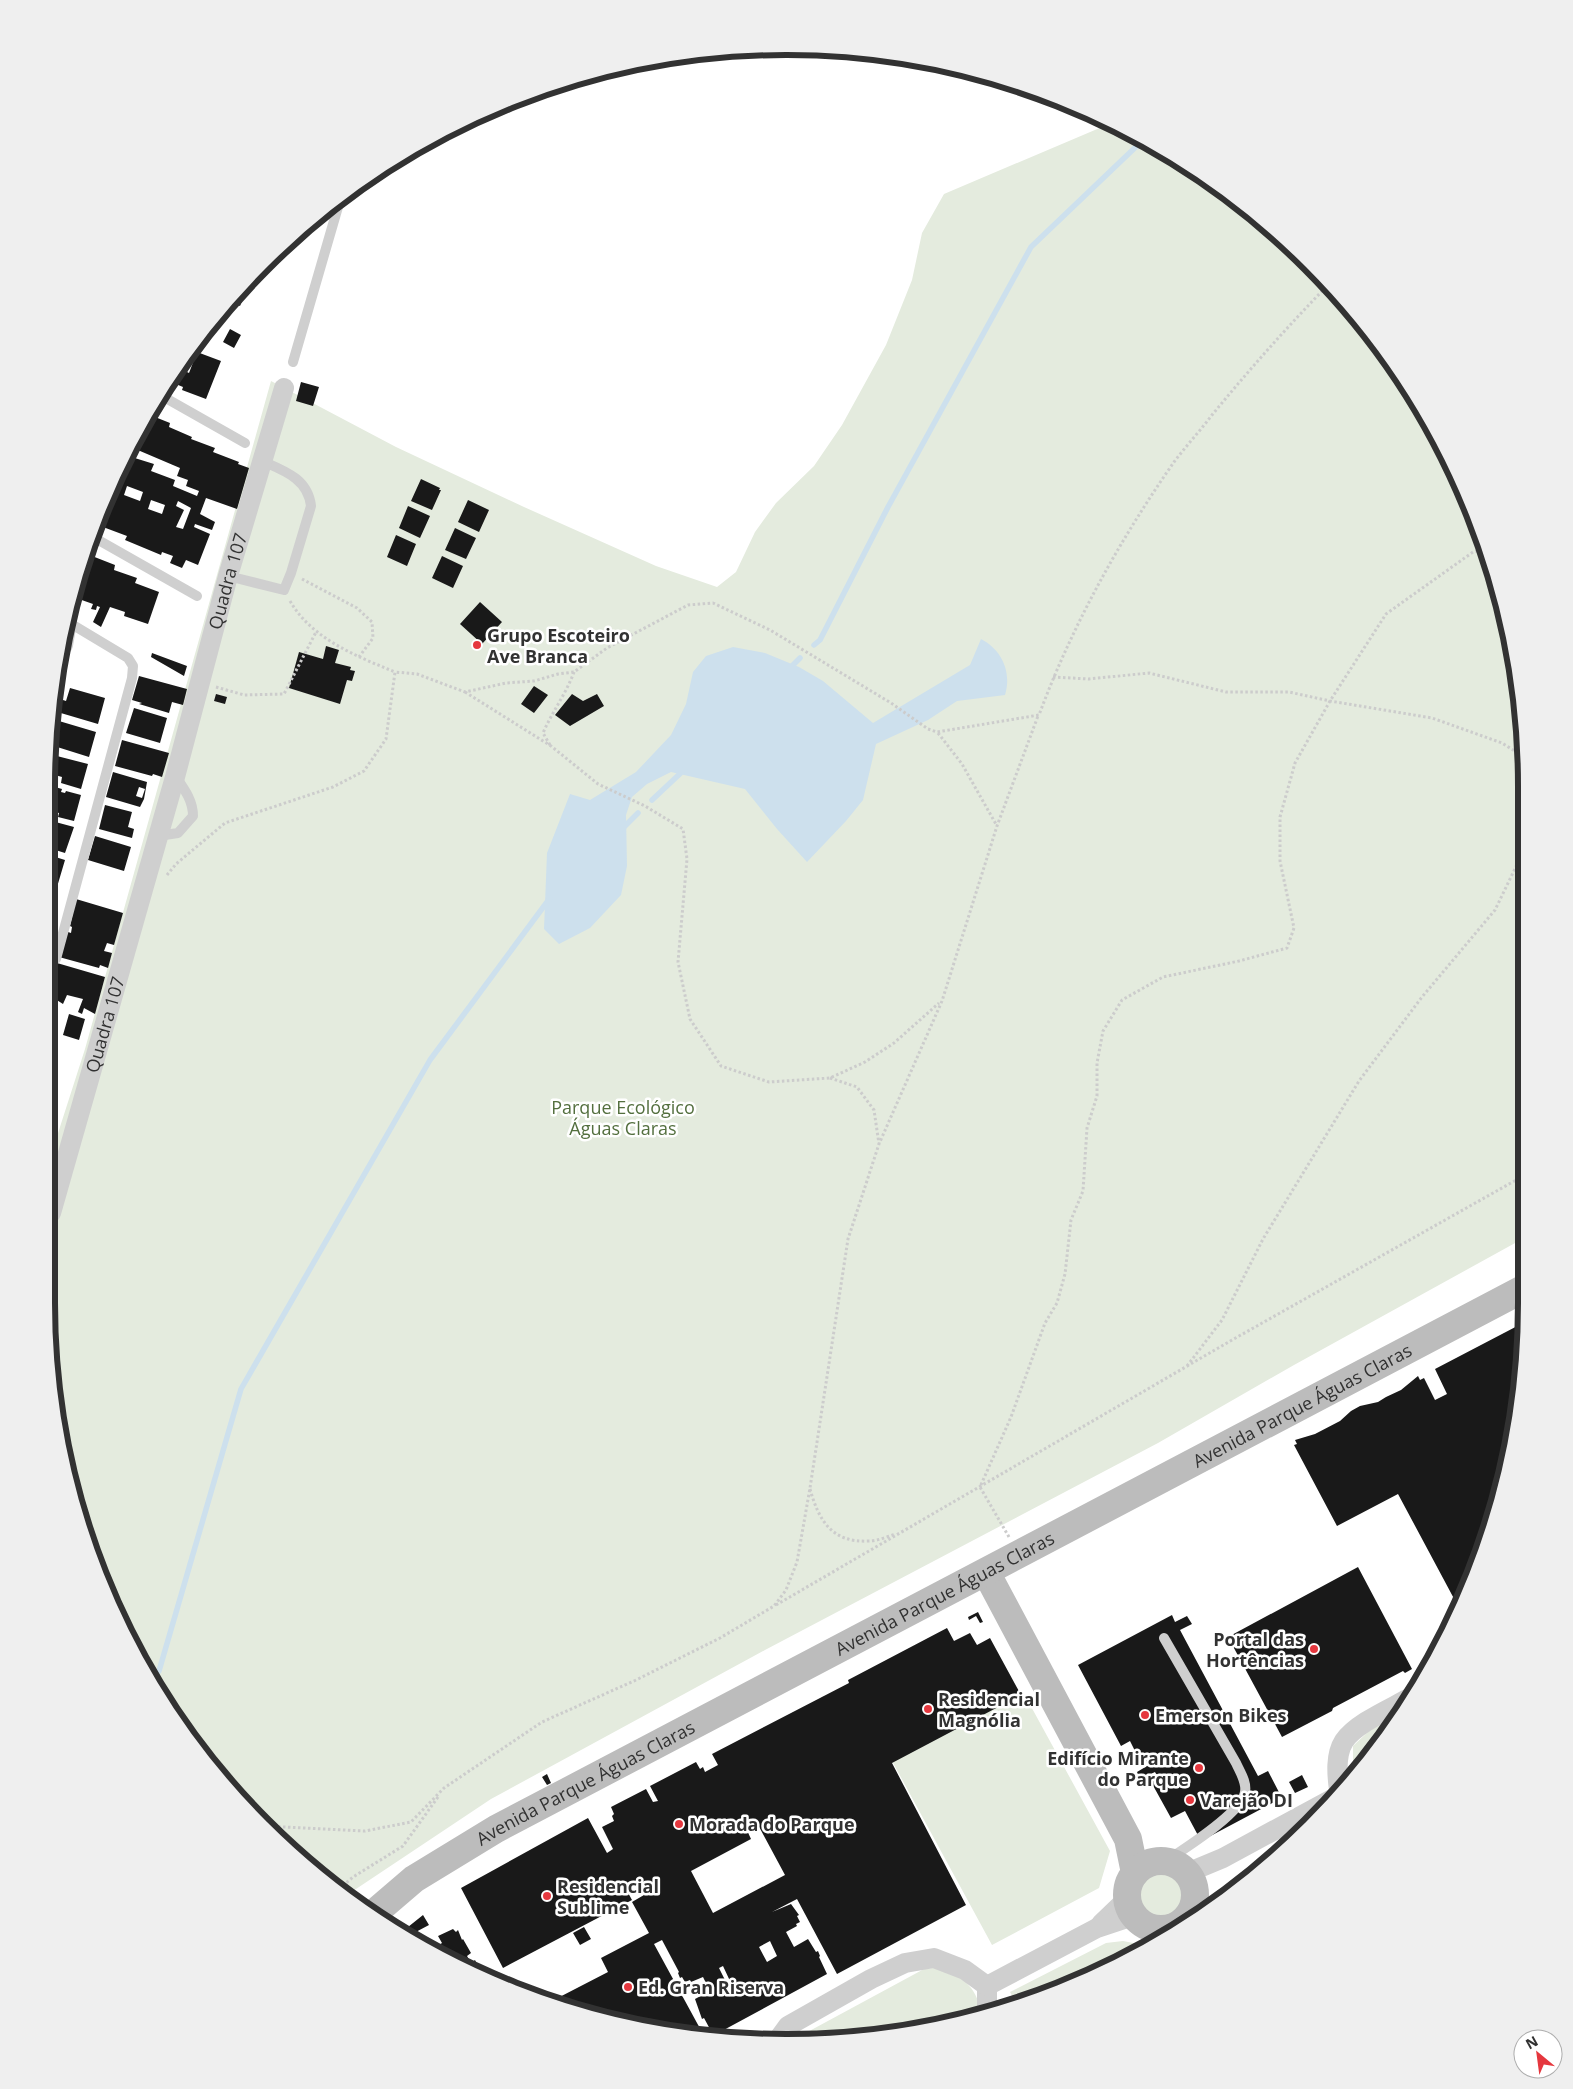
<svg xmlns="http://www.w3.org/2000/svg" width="1573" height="2089" font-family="'Open Sans',sans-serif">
  <rect width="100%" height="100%" fill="#fff"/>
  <path fill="#e4ebde" d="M1109 124 1198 171 1310 263 1402 375 1471 503 1502 595 1520 690 1526 1237 1294 1365 1158 1443 765 1650 491 1799 347 1895 263 1826 199 1753 146 1673 103 1586 72 1494 53 1399 51 1155 85 1049 271 381 396 447 524 507 656 566 717 587 736 572 755 532 776 503 814 466 842 425 886 345 912 280 922 233 944 194Z
    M1022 1690 1110 1851 1099 1888 992 1945 892 1761Z
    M1403 1712 1353 1774V1746L1370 1730Z
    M1134 1889a29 29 0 1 1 58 0a29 29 0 1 1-58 0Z
    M1123 1941 1149 1946 1114 1966 1017 2005 1010 1992 1106 1943Z
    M942 1967C963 1977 980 1990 980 2015 918 2032 858 2041 794 2041L802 2035 924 1969Z"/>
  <path fill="#cde0ed" d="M981 639C1002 650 1012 672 1005 695L957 701 928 720 876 744 863 800 846 821 807 862 777 829 745 789 671 772 647 784 632 797 626 815 627 866 621 895 590 928 559 944 544 929 547 853 570 794 590 800 636 772 671 735 686 704 693 672 706 656 733 647 765 653 799 667 823 681 873 723 970 665Z"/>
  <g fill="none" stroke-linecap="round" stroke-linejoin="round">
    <path stroke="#cde0ed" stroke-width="5.5" d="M814 645 820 640 888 507 1031 247 1142 141
      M789 669 800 658
      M652 800 685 769
      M622 829 638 813
      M159 1671 241 1389 430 1060 550 898"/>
  </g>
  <path fill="#191919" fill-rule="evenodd" d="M239 291 245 294 240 306 230 300Z
    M230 329 241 335 234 348 223 342Z
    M197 352 221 361 206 399 182 390 183 387 171 382 189 353 193 355 187 372 189 373Z
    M301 382 319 387 313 406 296 401Z
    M150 415 170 423 169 427 192 437 191 439 215 448 213 452 239 462 238 464 249 468 237 509 206 498 200 514 215 522 212 530 195 524 194 527 210 534 198 565 186 560 182 568 170 563 173 556 162 552 161 555 125 540 127 536 103 527 104 523 99 521 125 455 154 464 151 471 175 480 173 486 197 496 199 491 186 486 188 480 177 476 180 468 133 448 135 443 133 442ZM127 486 143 492 140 501 124 495ZM151 500 165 505 162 514 148 509ZM178 501 191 508 183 529 176 527 184 510 176 506Z
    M421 479 440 488 439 490H441L432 510 411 501Z
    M468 500 489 510 479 532 458 522Z
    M408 506 430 516 420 538 399 528Z
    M455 528 476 538 466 559 445 550Z
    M396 535 416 544 407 566 387 557Z
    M88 551 93 553 92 556 115 565 114 570 137 578 135 583 159 592 148 624 124 616 125 612 110 607 101 627 93 622 100 607 97 606 96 610 91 609 93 604 76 598 78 593 73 591Z
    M442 556 463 566 453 588 432 578Z
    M71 598 76 599 72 610 69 609Z
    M480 602 502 622 482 644 460 624Z
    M326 646 339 650 335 663 351 667 350 670 355 671 352 681 347 680 340 704 289 688 299 652 323 659Z
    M152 653 187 666 184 676 151 657Z
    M139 676 187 689 183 705 172 702 169 713 139 704 142 703 132 700Z
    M534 686 548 695 534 713 521 704Z
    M70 688 105 698 98 724 54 711 57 698 66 701Z
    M216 694 227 697 225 704 214 701Z
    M572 694 583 701 597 694 604 706 570 726 555 715Z
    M134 708 167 718 160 743 126 733Z
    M59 721 96 732 89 757 54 746 58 734 55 733Z
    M122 740 169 753 162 777 153 774 152 776 115 766Z
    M53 755 88 764 81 789 61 783 62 777 48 773Z
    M113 772 147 782 144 799 140 807 106 797ZM139 787 145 789 142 798 136 796Z
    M48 785 62 789 61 792 65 793 66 791 81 795 74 821 58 817 59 813 51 811 50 814H48Z
    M105 805 132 812 128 827 134 829 132 838 99 829Z
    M48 820 74 827 65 853 49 848Z
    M95 836 131 847 124 871 88 860Z
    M49 855 65 860 57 887 49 885Z
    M76 899 123 913 114 945 107 943 104 951 112 953 108 968 100 965 99 968 59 957 68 932 71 933 72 927 70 926Z
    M57 963 105 977 95 1014 84 1008 82 1014 78 1012 83 999 67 995 63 1004 52 997 54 991 50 990V986Z
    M69 1014 85 1019 79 1040 63 1035Z
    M1525 1322 1520 1399 1487 1541 1459 1608 1398 1494 1337 1526 1294 1445 1297 1444 1295 1440 1315 1434 1340 1421 1351 1411 1360 1406 1378 1402 1386 1397 1401 1390 1418 1376 1420 1380 1424 1378 1435 1400 1447 1394 1435 1369Z
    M1358 1567 1412 1669 1405 1673 1403 1671 1333 1708 1332 1711 1282 1737 1228 1637Z
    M978 1612 983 1622 980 1623 976 1616 969 1620 968 1617Z
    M1172 1615 1175 1622 1187 1616 1192 1624 1180 1630 1258 1776 1268 1771 1282 1798 1201 1841 1185 1811 1171 1818 1150 1780 1157 1776 1155 1772 1140 1779 1137 1772 1152 1763 1151 1761 1142 1765 1130 1741 1121 1746 1078 1665Z
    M947 1628 954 1641 970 1633 977 1645 990 1638 1021 1695 892 1763 966 1905 837 1974 797 1899 772 1912 791 1904 799 1915 797 1916 800 1922 796 1924 797 1926 786 1932 794 1947 808 1939 816 1952 818 1951 820 1956 819 1957 827 1974 720 2032 717 2028 711 2031 704 2018 702 2019 695 1999 710 1991 703 1977 691 1982 690 1980 685 1982 682 1977 680 1978 678 1973 679 1972 662 1940 654 1944 703 2034 699 2036 642 2028 548 2003 608 1972 601 1958 649 1933 632 1902 644 1895 638 1883 626 1889 632 1900 503 1968 461 1888 588 1818 607 1853 613 1849 602 1827 614 1821 612 1816 614 1814 611 1807 646 1789 653 1802 658 1801 650 1786 696 1762 700 1769 703 1767 705 1772 718 1765 712 1754 849 1683 848 1680ZM756 1821 785 1875 713 1913 691 1871 751 1839 745 1826ZM770 1941 777 1956 767 1962 759 1947ZM723 1966 730 1981 726 1982 719 1968Z
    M547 1774 551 1783 547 1785 542 1777Z
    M1302 1775 1308 1787 1295 1793 1289 1782Z
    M423 1915 429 1925 412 1934 408 1927Z
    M584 1927 591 1939 580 1945 573 1933Z
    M453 1929 456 1932 458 1930 462 1940 463 1939 471 1953 467 1956 471 1963 475 1960 482 1975 459 1966 431 1950 442 1943 438 1936Z"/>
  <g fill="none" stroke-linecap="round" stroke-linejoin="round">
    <path stroke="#ccc" stroke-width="3" stroke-dasharray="2.5 2.5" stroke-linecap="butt" d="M302 579 357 608 372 622 373 638 359 657
      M290 601C312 639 356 656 395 672
      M1053 677 1089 679 1149 673 1226 692H1289L1330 701 1432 718 1502 743 1521 755
      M216 687 244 695 284 694 316 632
      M465 692 551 746 598 784 645 806 683 829 687 859 678 962 690 1019 721 1066 769 1082 830 1078 865 1062 894 1043 939 1003
      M938 733 962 764 997 826
      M550 745 543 733C552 712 566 694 574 672
      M167 875 176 864 225 823 333 787 364 771 386 739 395 672 417 674 465 692 506 683 534 681 558 674 574 672 607 648 688 605 713 603 770 630 891 703 928 729 937 732 1039 715C1072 626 1119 541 1174 462 1186 446 1200 431 1212 415 1249 370 1287 327 1328 285
      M830 1078 857 1087 874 1110 879 1144
      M51 1244 56 1231
      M1187 1366 1222 1320 1263 1239 1359 1081 1422 997 1495 910 1522 854
      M810 1489C819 1521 832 1543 869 1541 878 1541 888 1536 896 1534
      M1009 1537 980 1487 1011 1417 1045 1323 1057 1303 1065 1274 1071 1220 1083 1191 1087 1128 1097 1096V1063L1103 1031 1122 1000 1163 977 1239 961 1287 948 1294 928 1280 861V817L1295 763 1330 701 1386 614 1473 552 1486 549
      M776 1605 1232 1340 1525 1175
      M263 1826 365 1831 411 1822 444 1788 542 1722 636 1680 720 1638 774 1606 786 1590 797 1562 810 1488 848 1239 879 1144 942 1001 997 826 1038 716
      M339 1889 353 1877 403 1846 438 1797"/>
    <path stroke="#cfcfcf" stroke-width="10" d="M287 245 288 243
      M293 362 340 200
      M162 396 245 443
      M93 537 197 596
      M228 576 284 590 291 573 311 506C308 479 285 471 262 461
      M158 836 178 833 193 816C193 801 185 790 176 777
      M56 959 132 678 133 666 128 658 68 622
      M1164 1638 1236 1763C1240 1772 1247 1782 1245 1792 1242 1813 1184 1849 1166 1861"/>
    <g stroke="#cfcfcf" stroke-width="20">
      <path d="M63 645 67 622"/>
      <path id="s1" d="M51 1213 175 777 228 576 284 388"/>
      <path d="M1339 1790C1337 1775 1335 1755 1344 1741 1356 1723 1392 1708 1411 1697"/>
      <path d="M1187 1873 1223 1858 1332 1799"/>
      <path d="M1101 1924 1127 1899"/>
      <path d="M987 1986 1097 1928 1133 1916"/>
      <path d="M987 2014V1986"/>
      <path d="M777 2041 788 2026 871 1979 905 1963 934 1958 965 1970 987 1986"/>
    </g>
    <g stroke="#bcbcbc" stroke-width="28">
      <path d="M986 1572 1128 1839 1135 1873"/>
      <circle cx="1161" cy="1895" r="34"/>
      <path id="s2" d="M372 1915 414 1879 496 1829 1527 1287"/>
    </g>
  </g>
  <g fill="#e5373e" stroke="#fff" stroke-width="2">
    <circle cx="477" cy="645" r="5"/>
    <circle cx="1314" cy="1649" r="5"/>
    <circle cx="928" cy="1709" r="5"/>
    <circle cx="1145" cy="1715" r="5"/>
    <circle cx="1199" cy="1768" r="5"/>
    <circle cx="1190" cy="1800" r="5"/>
    <circle cx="679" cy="1824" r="5"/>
    <circle cx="547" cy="1896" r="5"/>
    <circle cx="628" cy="1987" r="5"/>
  </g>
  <g text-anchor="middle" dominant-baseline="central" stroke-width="5" stroke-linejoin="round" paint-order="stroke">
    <g font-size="18" fill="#323232" stroke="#fff">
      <text stroke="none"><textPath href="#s1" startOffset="656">Quadra 107</textPath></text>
      <text stroke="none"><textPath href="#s1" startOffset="196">Quadra 107</textPath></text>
      <text stroke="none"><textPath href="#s2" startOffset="1062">Avenida Parque Águas Claras</textPath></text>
      <text stroke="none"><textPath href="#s2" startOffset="658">Avenida Parque Águas Claras</textPath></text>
      <text stroke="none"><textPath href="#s2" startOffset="252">Avenida Parque Águas Claras</textPath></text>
    </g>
    <g font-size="18" font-weight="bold" fill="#323232" stroke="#fff" text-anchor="start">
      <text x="487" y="635">Grupo Escoteiro<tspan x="487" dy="21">Ave Branca</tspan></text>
      <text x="1304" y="1639" text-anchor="end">Portal das<tspan x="1304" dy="21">Hortências</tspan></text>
      <text x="938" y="1699">Residencial<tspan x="938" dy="21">Magnólia</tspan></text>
      <text x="1155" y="1715">Emerson Bikes</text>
      <text x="1189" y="1758" text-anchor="end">Edifício Mirante<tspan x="1189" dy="21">do Parque</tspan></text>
      <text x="1200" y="1800">Varejão DI</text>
      <text x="689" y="1824">Morada do Parque</text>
      <text x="557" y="1886">Residencial<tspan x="557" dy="21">Sublime</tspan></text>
      <text x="638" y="1987">Ed. Gran Riserva</text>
    </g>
    <g font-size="18" fill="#536f3e" stroke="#fff">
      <text x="623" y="1107">Parque Ecológico<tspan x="623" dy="21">Águas Claras</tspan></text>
    </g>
  </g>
  <path d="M0 0H1573V2089H0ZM786 55H787A731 731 0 0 1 1518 786V1303A731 731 0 0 1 787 2034H786A731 731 0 0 1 55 1303V786A731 731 0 0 1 786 55Z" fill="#efefef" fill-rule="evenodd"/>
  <path fill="none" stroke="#323232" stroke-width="6" d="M786 55H787A731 731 0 0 1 1518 786V1303A731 731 0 0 1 787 2034H786A731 731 0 0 1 55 1303V786A731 731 0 0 1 786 55Z"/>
  <g transform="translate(1538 2054) rotate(331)"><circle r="24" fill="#ffffff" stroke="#adadad"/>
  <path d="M0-4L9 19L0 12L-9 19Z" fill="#e5373e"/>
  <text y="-8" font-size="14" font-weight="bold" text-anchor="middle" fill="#323232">N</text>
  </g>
</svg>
